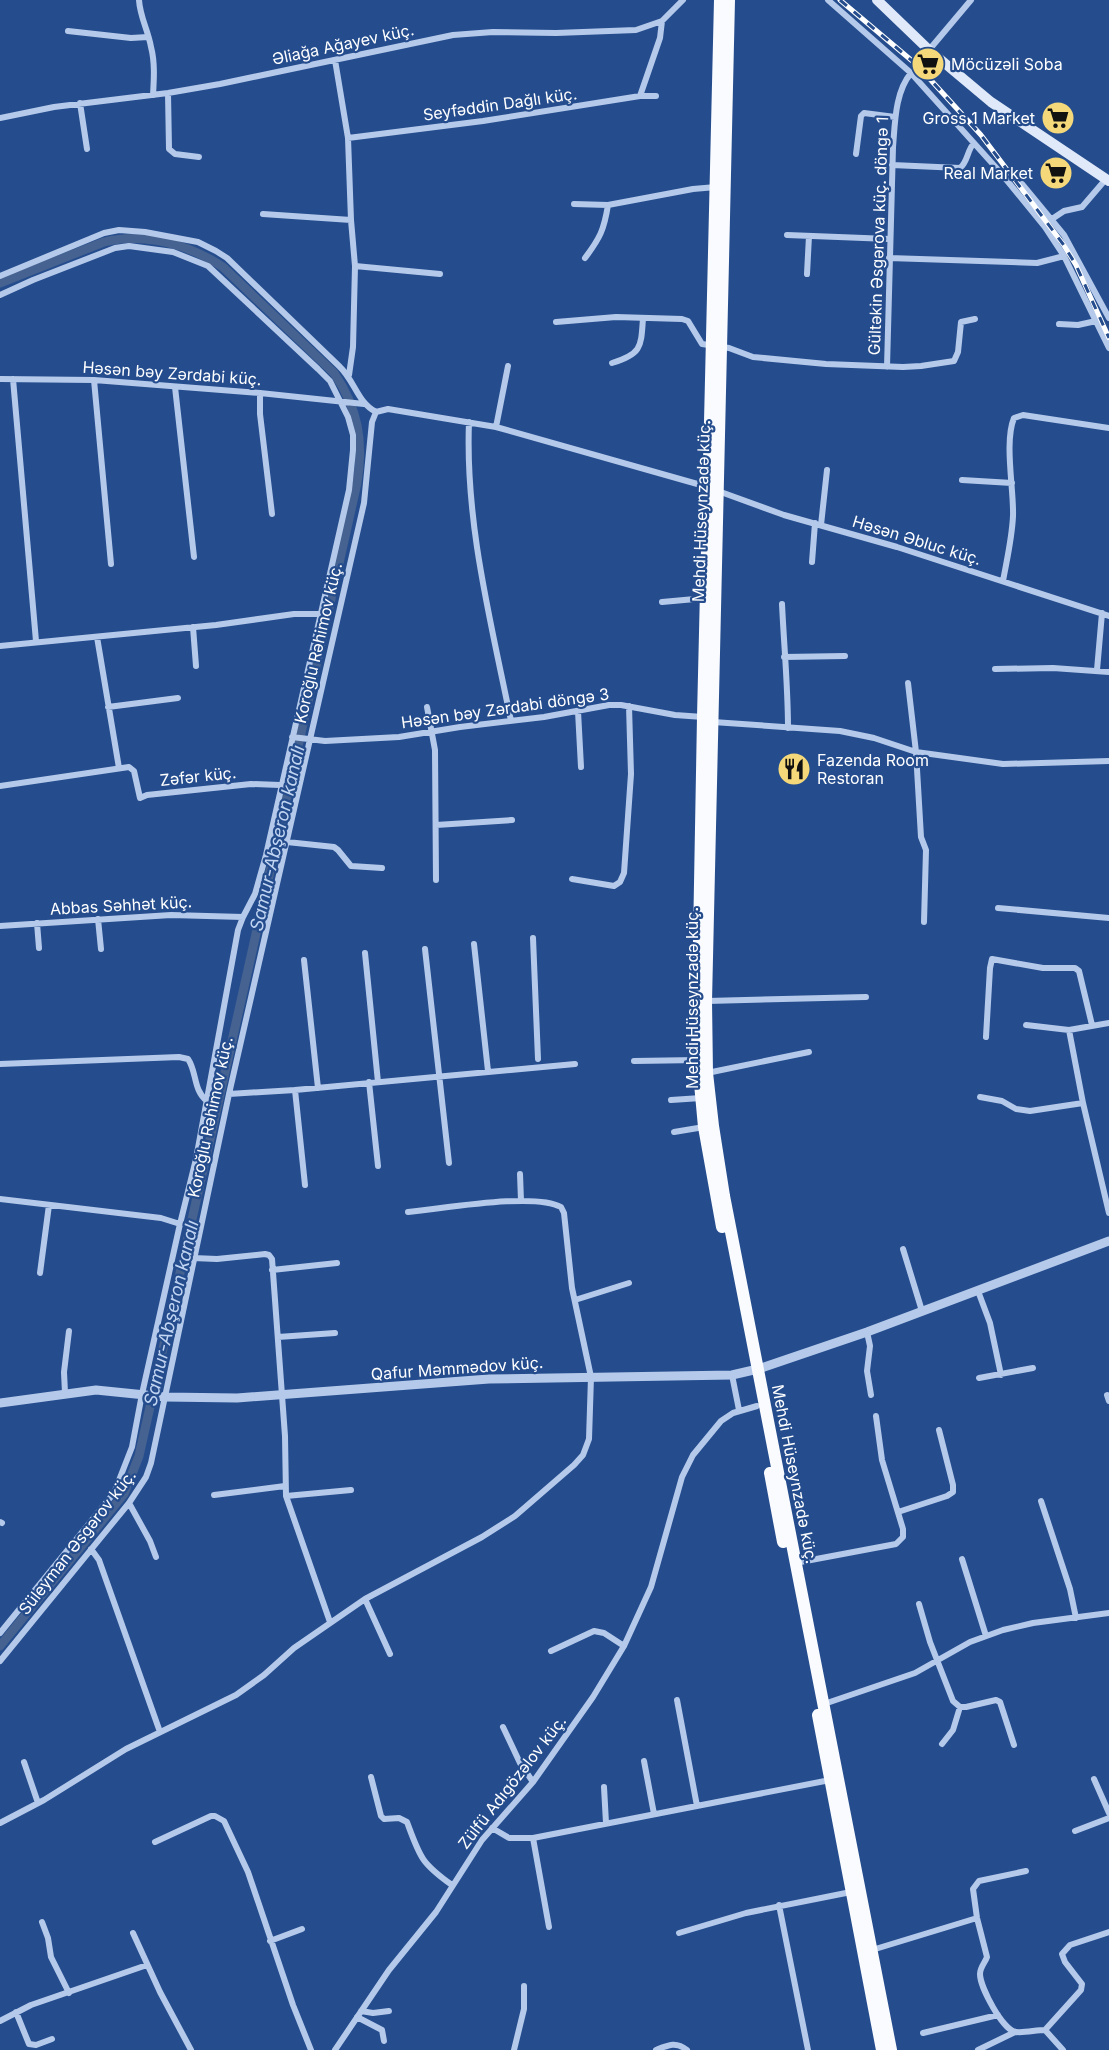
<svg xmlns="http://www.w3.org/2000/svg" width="1109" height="2050" font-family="Inter,sans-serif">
  <rect width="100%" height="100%" fill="#254d8e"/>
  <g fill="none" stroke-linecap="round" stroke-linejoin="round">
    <path stroke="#456290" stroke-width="9" d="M0 283 104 242C144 232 188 244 223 267L334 373C358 408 364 442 357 483L139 1456 124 1494 0 1646"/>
    <path stroke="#b5caeb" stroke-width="6" d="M139 0C140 17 148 30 151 47 155 62 154 79 153 95
      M828 0 911 73 1000 172 1045 227 1064 256 1109 348
      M68 31 131 38 148 37
      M929 50 971 0
      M335 60 348 138 351 220 355 266 353 347 349 375
      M168 93 169 149 175 154 199 157
      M640 96 660 38 662 21
      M80 103 87 149
      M0 118 54 107 168 93 220 84 453 35 493 32 556 33 636 30 662 21 683 0
      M348 138 483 121 640 96H656
      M856 154 861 116 864 113 895 117
      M892 165 960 168C968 162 967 150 974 143
      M1022 184 1064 235 1109 318
      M574 204 608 205
      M263 214 351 220
      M1052 219 1064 211 1082 207 1106 179
      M787 235 889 239
      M585 258C600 238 604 230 608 205L693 189 716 187
      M889 258 1037 263 1064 256
      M355 266 440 274
      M807 274 809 236
      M0 276 104 233 119 230 145 232 198 242 216 251 227 258 339 366C355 381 357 402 376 412
      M0 295 33 280 115 248 129 246 173 252 208 266 318 369 330 381 348 417 353 435V450L349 490 266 855 255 894 243 917 238 930 196 1159 180 1224 142 1394 132 1447 114 1493 0 1633
      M556 322 616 317 682 319 688 321 702 344 729 348 753 357 826 364 903 367 921 366 954 361 958 352 961 322 975 319
      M1059 324 1078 325 1096 321
      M612 363C642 354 641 347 643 318
      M887 367 893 147C895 123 895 92 911 73
      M0 379 94 380 260 393 364 404
      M13 379 36 641
      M94 380 111 564
      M175 387 194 557
      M260 393V414L272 514
      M376 412 388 409 496 427 708 487
      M469 422C465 523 491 622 511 721
      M496 427 508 366
      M962 480 1012 483
      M718 491 784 515 897 547 1109 616
      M821 525 827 470
      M812 562 815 523
      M1003 581C1007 559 1012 538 1013 516 1014 490 1004 442 1014 418L1023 415 1109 428
      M662 602 706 598
      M782 604C784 646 788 687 788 728
      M193 627 196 666
      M97 637 119 768
      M0 646 216 625 294 614H319
      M784 657 845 656
      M995 669 1053 668 1109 672
      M1097 670 1102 613
      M908 683 916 752 921 837 926 850 924 922
      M108 707 178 698
      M427 707 435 750 436 880
      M578 711 581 767
      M713 722 840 731 874 738 916 752 1003 764 1109 761
      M292 737 325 741 399 737 460 727 544 717 609 705H621L675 715 703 717
      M0 786 129 767 134 771 140 798 147 795 251 784 280 785
      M436 825 512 820
      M287 842 334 847 338 850 351 866 382 868
      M572 879 614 886 620 882 624 873 631 774 629 706
      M998 908 1109 918
      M98 919 101 949
      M37 923 39 948
      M0 926 171 915 243 917
      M533 938 538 1059
      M474 944 488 1071
      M425 949 449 1163
      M365 953 378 1082
      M304 960 318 1088
      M707 1001 866 997
      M1026 1025 1069 1030 1109 1023
      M1069 1030 1083 1103 1109 1213
      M986 1037 990 968 992 959 1043 968H1075L1079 971 1092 1025
      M634 1061 698 1060
      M0 1064 179 1057 188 1059C197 1072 193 1090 207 1101
      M707 1073 809 1052
      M369 1082 378 1166
      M295 1090 305 1185
      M229 1094 295 1090 575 1064
      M980 1097 1002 1101 1016 1109 1030 1111 1083 1103
      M671 1100 701 1098
      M674 1132 704 1127
      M520 1174 521 1201
      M0 1199 161 1218 180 1224
      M903 1249 922 1311
      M193 1258 217 1259 265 1254 269 1255 272 1259 285 1436 286 1496 330 1622
      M272 1270 337 1263
      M40 1273 49 1205
      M978 1291 990 1323 1001 1375
      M575 1300 629 1283
      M867 1332 870 1346 867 1371 871 1395
      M278 1337 335 1333
      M732 1375 739 1410
      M979 1378 1033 1368
      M65 1393 64 1372 69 1331
      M1107 1395 1109 1401
      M214 1495 285 1486
      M286 1496 351 1490
      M1041 1501 1070 1589 1076 1618
      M129 1503 150 1541 156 1557
      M898 1512 947 1496 953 1492V1485L939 1430
      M0 1522 2 1523
      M91 1549 99 1560 160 1732
      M962 1559 986 1636
      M795 1563 896 1544 903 1537V1529L882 1460 876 1416
      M365 1599 390 1654
      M919 1604 930 1642 953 1701 960 1707H966L996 1700 1000 1702 1014 1745
      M551 1651 594 1631 604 1633 624 1646
      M0 1661 129 1503 146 1477 151 1463 229 1094 364 503 372 422 376 412
      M677 1700 697 1806
      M824 1704 915 1673 970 1642 1003 1630 1033 1623 1109 1613
      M503 1727 520 1763 533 1782
      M942 1744 953 1730 960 1707
      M644 1761 654 1814
      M24 1762 38 1803
      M371 1777 381 1816 384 1819 399 1818 407 1822C420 1857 421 1863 452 1885
      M1094 1779 1109 1813
      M604 1787 606 1823
      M0 1823 44 1800 126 1749 236 1695 264 1675 294 1648 365 1599 482 1537 515 1516 574 1465 583 1455 589 1439 591 1377 572 1288 564 1213 561 1207C534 1192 442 1209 408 1212
      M492 1828 509 1838H533L830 1780
      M1075 1831 1109 1818
      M533 1838 549 1927
      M155 1842 211 1816H215L224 1821 248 1872 293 2005 311 2050
      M1026 1871 979 1881 973 1889 977 1918 987 1957C985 1963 980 1967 980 1974 980 1987 1003 2031 1016 2032 1025 2033 1036 2030 1045 2030
      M779 1905 808 2050
      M42 1922 48 1938 51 1957 69 1993
      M133 1933 160 1992 191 2050
      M679 1933 746 1913 851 1892
      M270 1941 302 1929
      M872 1950 977 1918
      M361 2011 373 2013 389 2011
      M16 2012 29 2044 36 2045 52 2039
      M357 2017 382 2030 384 2041
      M0 2021 31 2005 147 1965
      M923 2033 998 2015
      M335 2050 389 1970 436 1912 482 1840 533 1782 593 1697 624 1646 651 1587 682 1477 693 1455 721 1421 733 1413 757 1406
      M514 2050 524 2009V1986
      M656 2050C668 2045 676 2041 687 2050
      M978 2050 1015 2032
      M1063 2050 1045 2030 1081 1990 1082 1984 1065 1962 1062 1954 1070 1945 1109 1932"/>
    <path stroke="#b5caeb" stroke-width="9" d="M0 1403 96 1390 165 1397 237 1398 489 1379 732 1375 758 1369 867 1332 1109 1241"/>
    <path stroke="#e0e9f9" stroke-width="10" d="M877 0 929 50 991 102 1109 181"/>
    <path stroke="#f9fbff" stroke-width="12" d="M720 0 703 717 697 1051 704 1127 722 1227
      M729 0 706 1001 707 1073 713 1126 724 1196 891 2050
      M770 1473 783 1542
      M818 1715 882 2050"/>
    <g stroke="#fff" stroke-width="5">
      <path id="rail" d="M840 0 917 65 981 135 1063 244 1076 265 1109 338"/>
    </g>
    <use href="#rail" stroke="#254d8e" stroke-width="3" stroke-dasharray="9" stroke-linecap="butt"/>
  </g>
  <defs>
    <g id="supermarket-disc" transform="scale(1.725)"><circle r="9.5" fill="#f5d879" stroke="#254d8e"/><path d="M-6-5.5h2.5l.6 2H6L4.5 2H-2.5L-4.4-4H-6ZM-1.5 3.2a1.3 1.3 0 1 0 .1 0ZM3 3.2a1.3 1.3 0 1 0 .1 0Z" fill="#111"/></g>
    <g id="restaurant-disc" transform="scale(1.725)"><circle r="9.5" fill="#f5d879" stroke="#254d8e"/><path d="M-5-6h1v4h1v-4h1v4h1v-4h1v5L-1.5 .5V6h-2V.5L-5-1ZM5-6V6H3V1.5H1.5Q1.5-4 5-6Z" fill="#111"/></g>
  </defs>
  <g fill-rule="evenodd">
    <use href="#supermarket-disc" x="928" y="64"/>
    <use href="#supermarket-disc" x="1058" y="118"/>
    <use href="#supermarket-disc" x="1056" y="173"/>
    <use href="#restaurant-disc" x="794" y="769"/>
  </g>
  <g text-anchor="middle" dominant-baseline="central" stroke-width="4.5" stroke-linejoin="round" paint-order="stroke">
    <g font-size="16" fill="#fff" stroke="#254d8e">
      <text transform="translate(343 44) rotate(-12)">Əliağa Ağayev küç.</text>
      <text transform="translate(500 104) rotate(-8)">Seyfəddin Dağlı küç.</text>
      <text transform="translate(878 236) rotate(-88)">Gültəkin Əsgərova küç. döngə 1</text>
      <text transform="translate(172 373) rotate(4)">Həsən bəy Zərdabi küç.</text>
      <text transform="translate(701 511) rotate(-88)">Mehdi Hüseynzadə küç.</text>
      <text transform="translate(917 540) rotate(17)">Həsən Əbluc küç.</text>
      <text transform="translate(318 643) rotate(-77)">Koroğlu Rəhimov küç.</text>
      <text transform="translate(505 708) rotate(-8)">Həsən bəy Zərdabi döngə 3</text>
      <text transform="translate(198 776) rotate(-6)">Zəfər küç.</text>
      <text transform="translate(121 905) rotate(-3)">Abbas Səhhət küç.</text>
      <text transform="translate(692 998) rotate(-90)">Mehdi Hüseynzadə küç.</text>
      <text transform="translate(210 1117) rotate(-78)">Koroğlu Rəhimov küç.</text>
      <text transform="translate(457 1368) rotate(-4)">Qafur Məmmədov küç.</text>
      <text transform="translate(795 1474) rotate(79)">Mehdi Hüseynzadə küç.</text>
      <text transform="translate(77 1542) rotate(-52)">Süleyman Əsgərov küç.</text>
      <text transform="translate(512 1782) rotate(-52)">Zülfü Adıgözəlov küç.</text>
    </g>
    <g font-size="16" fill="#fff" stroke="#254d8e" text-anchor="start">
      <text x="951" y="64">Möcüzəli Soba</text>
      <text x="1035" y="118" text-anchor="end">Gross 1 Market</text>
      <text x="1033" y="173" text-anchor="end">Real Market</text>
      <text x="817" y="760">Fazenda Room<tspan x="817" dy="18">Restoran</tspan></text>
    </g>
    <g font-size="18" font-style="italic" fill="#c1d5f2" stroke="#254d8e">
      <text transform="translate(277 838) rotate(-77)">Samur-Abşeron kanalı</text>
      <text transform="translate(171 1313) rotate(-77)">Samur-Abşeron kanalı</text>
    </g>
  </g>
</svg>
